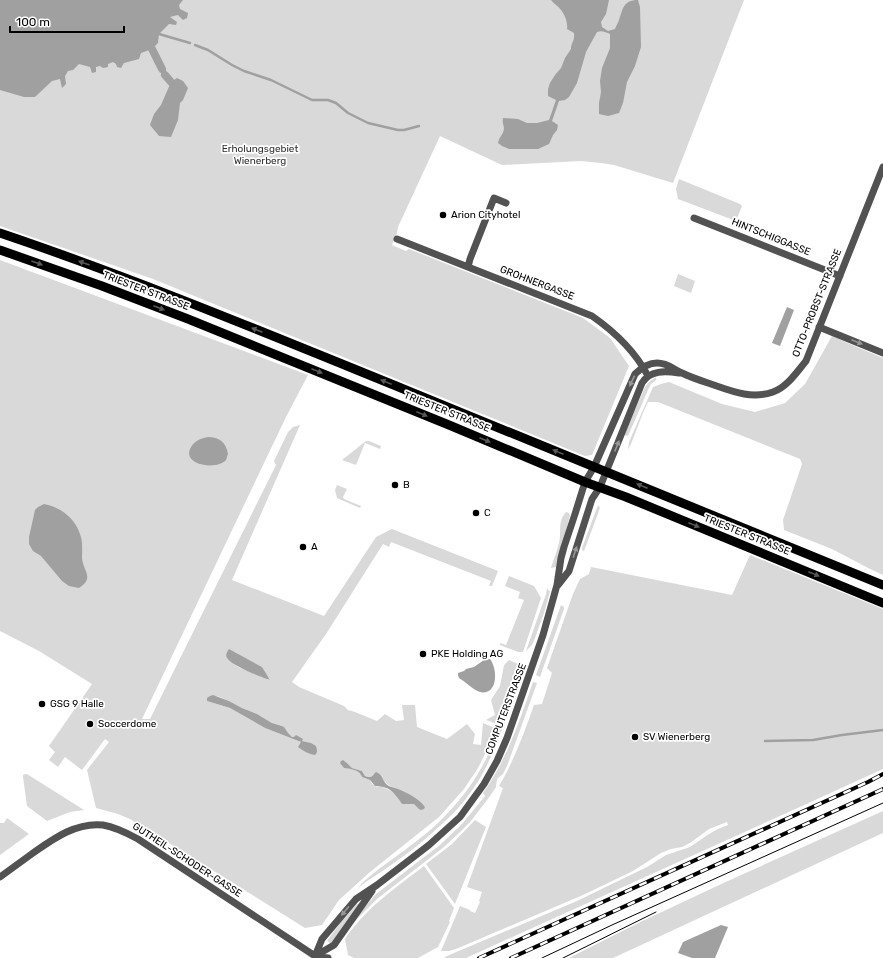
<svg xmlns="http://www.w3.org/2000/svg" width="883" height="958" font-family="Rubik,sans-serif">
  <rect width="100%" height="100%" fill="#fff"/>
  <path fill="#d9d9d9" fill-rule="evenodd" d="M0 0H744L673 183 614 165 601 163 581 161 502 165 440 136 398 227 397 233 392 245 406 251 409 249 583 318 610 338 629 366 592 455 585 456 153 279 0 226Z
    M679 179 740 204 742 206 736 221 678 199 676 189Z
    M0 260 308 375 286 417 142 719H150L276 465 274 461 288 432 293 427 300 425 232 580 324 616 376 537 392 529 498 571 492 586H489L491 581 391 542 389 547 383 544 326 634 292 682 299 687 344 706 348 710 355 712 377 721 385 714 396 721 404 720 402 705H415L417 727 447 739 467 724 475 734 473 744 481 745 483 723 495 728 489 746 478 768 464 789 439 817 370 872 339 900 322 925 305 928 203 864 130 819 118 814 96 808 87 770 109 742 105 739 82 770 65 757 58 767 49 760 55 752 49 746 92 684 39 651 0 631ZM235 652 242 657 262 667 266 675 270 679 269 680 240 668 233 664ZM217 696 229 701 242 708 257 714 272 723 282 726 284 727 287 733 292 737H294L301 741 311 743 301 742 265 728 230 708 207 701ZM341 761H343L348 764 352 768 362 771 365 776 368 777H371L373 774 382 776C385 791 416 792 425 807L414 804H402C394 791 393 792 380 786L377 787 372 784 370 780 362 777C360 770 351 769 344 768Z
    M678 274 695 281 691 293 674 286Z
    M832 336 845 342 883 358V575L870 569 832 549 784 530 783 520 802 464 800 459 658 402H648C640 418 636 434 628 450L629 442 653 387 661 384 669 382 722 404 755 412 785 403 805 384Z
    M656 377V380L651 384 648 390 628 436 624 435 645 387 649 382Z
    M366 441H369L381 446 380 449 365 443 356 465 342 460Z
    M337 485 347 489 343 497 344 499 361 506 360 508 337 498 335 490Z
    M598 505 600 508 584 551 582 550V548Z
    M566 512 569 513 570 515 566 531 556 567 551 568C553 560 557 552 559 543 562 531 557 522 566 512Z
    M750 555 883 609V769L802 806 466 958H444L447 956 577 901 647 867 666 855 690 847 709 834 718 829 728 825 727 822 709 829 690 843 682 847 671 849 661 853 633 871 583 895 456 949 449 951H441L460 906 470 910V911L475 913 480 902 479 901 482 892 467 887 503 788 499 786C514 761 524 733 534 705L542 704 552 673 547 668 573 594 580 579 589 574 591 567 732 595Z
    M509 576 534 586 541 598 523 652H518L500 645V643L506 645 524 600 518 598 520 592 505 586Z
    M547 588 550 592 544 613 535 638 532 645 526 651 546 594Z
    M561 605 564 607V609L540 677 536 675Z
    M509 660 518 664 497 724 486 720 495 715 491 700 500 686 504 665Z
    M521 664 523 671C510 704 501 739 484 771 474 790 459 809 443 823 427 838 409 853 391 865 380 873 369 879 358 888 365 879 375 872 383 866 402 852 422 838 439 822 459 803 477 779 489 753 501 725 510 694 521 664Z
    M533 682 537 683 507 766 503 774 497 779 496 787 490 796 471 821 460 832 444 847 377 899 355 921 358 915 376 894 440 845 462 824 485 796 483 793C507 759 520 720 533 682Z
    M25 774H27L84 810 70 812 47 821 27 806 23 777V775Z
    M883 811V833L613 958H569C672 904 778 859 883 811Z
    M7 818 29 834 0 855V823H4Z
    M475 820 486 827 455 904 426 864 452 844Z
    M424 866 454 908 449 921 450 922 438 947 418 958H354L348 955 345 939C366 908 394 889 424 866Z
    M357 904H358V905L331 944 327 941 341 922Z"/>
  <path fill="#a0a0a0" d="M0 0H183L179 5 180 9 188 13 187 18 183 20 178 15 170 17 177 22 176 25 169 24 159 34 158 43 152 49 141 53 139 59 124 63 121 68 117 67 116 64 113 62 108 64V67L103 68 100 66 96 67V72L92 73 90 67 79 64 73 70 68 71 65 76 66 84 62 88 60 79 52 81 35 97H24L0 90Z
    M551 0H609L606 14 601 22 602 27 608 31 615 29C616 26 618 23 619 20 623 9 623 0 638 0L640 7 641 47 635 66 627 82 623 103 619 113 608 116 599 114V103L601 92 600 81 602 68 610 48V34C606 32 601 30 597 32L586 52 577 83 569 97 565 100 559 101 552 121 558 125 557 130 553 135 549 144 538 149H509L502 146 498 143C499 137 503 135 504 129 504 125 502 123 503 118L518 119 527 123H537L549 120 556 100 548 96V89L550 83 555 75 561 68 565 58 571 49C571 42 575 41 574 33L567 29C568 23 565 15 561 10 558 6 554 4 551 0Z
    M177 78 183 81 188 88 183 100 180 103 178 120 171 137 159 136 150 125 154 114 161 105 171 82Z
    M787 307 794 310 780 346 772 343Z
    M208 437C219 437 226 442 228 454 227 456 227 458 226 460 218 470 183 466 190 449 194 441 199 439 208 437Z
    M44 504C60 507 75 518 80 534 83 542 82 550 82 558 83 571 95 578 79 588L69 586 62 581 41 556 33 551 29 544V537L35 510 38 507Z
    M229 649 262 667 270 680C261 677 232 666 227 658 225 655 227 652 229 649Z
    M490 659C498 669 498 696 480 692 473 690 466 682 459 678L458 675V673L464 671 466 669 474 667 484 660Z
    M213 695 229 701 242 708 257 714 272 723 282 726 284 727 288 733 292 737H294L296 735 303 739 302 741 311 743 316 746C317 750 318 752 315 755 309 754 303 751 298 747L301 742 265 728 230 708 207 701V698L210 696Z
    M343 760 348 764 352 768 362 771 365 776 368 777H371L376 772C385 776 381 781 389 786 391 787 395 788 398 789 407 793 419 798 425 807L424 809 421 810 419 809 414 804H402C394 792 389 786 375 786L370 780 362 777C360 770 351 769 344 768L340 763 341 761Z
    M721 925 728 927 715 958H692L678 953 683 942Z"/>
  <g fill="none" stroke-linecap="round" stroke-linejoin="round">
    <path stroke="#a0a0a0" stroke-width="2.5" d="M159 34 190 43
      M195 45 208 50 232 65 244 71 271 80 312 100H328L336 103 348 113 368 123 398 130H404L419 126
      M765 741 813 740 842 735 883 730"/>
    <path stroke="#a0a0a0" stroke-width="8" d="M152 49 162 69
      M165 75 171 82"/>
    <path stroke="#525252" stroke-width="7" d="M694 218 840 276
      M397 239 592 316C615 332 635 351 648 376
      M468 267 470 259 494 198 506 203
      M819 327 883 353
      M558 585 569 571 592 499 600 487 642 383C650 370 665 371 679 373
      M0 877C11 869 22 861 33 853 53 839 76 822 103 825 115 827 127 833 138 839L315 956 328 958
      M315 956 322 939 356 899 377 885 429 845 460 817 484 784 497 761 507 738 543 635 557 585 561 558 564 547 575 514 585 482 594 467 635 374C641 368 649 363 657 363 668 363 673 369 682 373 690 377 699 380 708 383 729 390 750 400 773 392 787 387 796 373 806 361L883 167
      M315 956 334 945 372 891"/>
    <path stroke="#000" stroke-width="9" d="M0 233C136 279 268 334 401 388 562 454 722 519 883 585
      M0 250 102 286 188 319 449 425 585 482 626 497 883 603"/>
    <path stroke="#000" stroke-width="1" d="M542 958 612 925 883 803
      M563 958 656 912"/>
    <g stroke="#000" stroke-width="4">
      <path id="rail" d="M479 958 868 782 883 774
        M511 958 883 789"/>
    </g>
    <use href="#rail" stroke="#fff" stroke-width="2.5" stroke-dasharray="8" stroke-linecap="butt"/>
  </g>
  <defs><path id="oneway-solid" d="M-6-.8H1V-3.2L6.5 0L1 3.2V.8H-6Z"/></defs>
  <g fill="#595959">
    <use href="#oneway-solid" transform="translate(37 263) rotate(20)"/>
    <use href="#oneway-solid" transform="translate(84 263) rotate(-160)"/>
    <use href="#oneway-solid" transform="translate(159 308) rotate(21)"/>
    <use href="#oneway-solid" transform="translate(257 330) rotate(-159)"/>
    <use href="#oneway-solid" transform="translate(317 371) rotate(22)"/>
    <use href="#oneway-solid" transform="translate(386 382) rotate(-158)"/>
    <use href="#oneway-solid" transform="translate(422 414) rotate(22)"/>
    <use href="#oneway-solid" transform="translate(485 440) rotate(23)"/>
    <use href="#oneway-solid" transform="translate(558 452) rotate(-158)"/>
    <use href="#oneway-solid" transform="translate(642 486) rotate(-158)"/>
    <use href="#oneway-solid" transform="translate(694 525) rotate(22)"/>
    <use href="#oneway-solid" transform="translate(814 574) rotate(22)"/>
  </g>
  <g fill="#979797">
    <use href="#oneway-solid" transform="translate(857 342) rotate(22)"/>
    <use href="#oneway-solid" transform="translate(632 381) rotate(115)"/>
    <use href="#oneway-solid" transform="translate(617 446) rotate(-68)"/>
    <use href="#oneway-solid" transform="translate(575 552) rotate(-72)"/>
    <use href="#oneway-solid" transform="translate(345 911) rotate(130)"/>
  </g>
  <g fill="#000" stroke="#fff" stroke-width="1.5">
    <circle cx="443" cy="215" r="4"/>
    <circle cx="395" cy="485" r="4"/>
    <circle cx="476" cy="513" r="4"/>
    <circle cx="303" cy="547" r="4"/>
    <circle cx="423" cy="654" r="4"/>
    <circle cx="42" cy="704" r="4"/>
    <circle cx="90" cy="724" r="4"/>
    <circle cx="635" cy="737" r="4"/>
  </g>
  <g text-anchor="middle" dominant-baseline="central" stroke-width="3.5" stroke-linejoin="round" paint-order="stroke">
    <g font-size="10" fill="#303030" stroke="#fff">
      <text x="260" y="149">Erholungsgebiet<tspan x="260" dy="12">Wienerberg</tspan></text>
    </g>
    <g font-size="10" fill="#000" stroke="#fff" text-anchor="start">
      <text x="451" y="215">Arion Cityhotel</text>
      <text x="403" y="485">B</text>
      <text x="484" y="513">C</text>
      <text x="311" y="547">A</text>
      <text x="431" y="654">PKE Holding AG</text>
      <text x="50" y="704">GSG 9 Halle</text>
      <text x="98" y="724">Soccerdome</text>
      <text x="643" y="737">SV Wienerberg</text>
    </g>
    <g font-size="10" fill="#000" stroke="#fff">
      <text transform="translate(771 237) rotate(22)">HINTSCHIGGASSE</text>
      <text transform="translate(537 283) rotate(21)">GROHNERGASSE</text>
      <text transform="translate(146 291) rotate(21)">TRIESTER STRASSE</text>
      <text transform="translate(817 303) rotate(-68)">OTTO-PROBST-STRASSE</text>
      <text transform="translate(447 412) rotate(22)">TRIESTER STRASSE</text>
      <text transform="translate(747 535) rotate(22)">TRIESTER STRASSE</text>
      <text transform="translate(506 709) rotate(-69)">COMPUTERSTRASSE</text>
      <text transform="translate(187 860) rotate(33)">GUTHEIL-SCHODER-GASSE</text>
    </g>
  </g>
  <path d="M10 26v6h114v-6" fill="none" stroke="#000000" stroke-width="2"/>
  <text x="16" y="26" font-size="12" fill="#000000" stroke="#ffffff" stroke-width="3" paint-order="stroke">100 m</text>
</svg>
